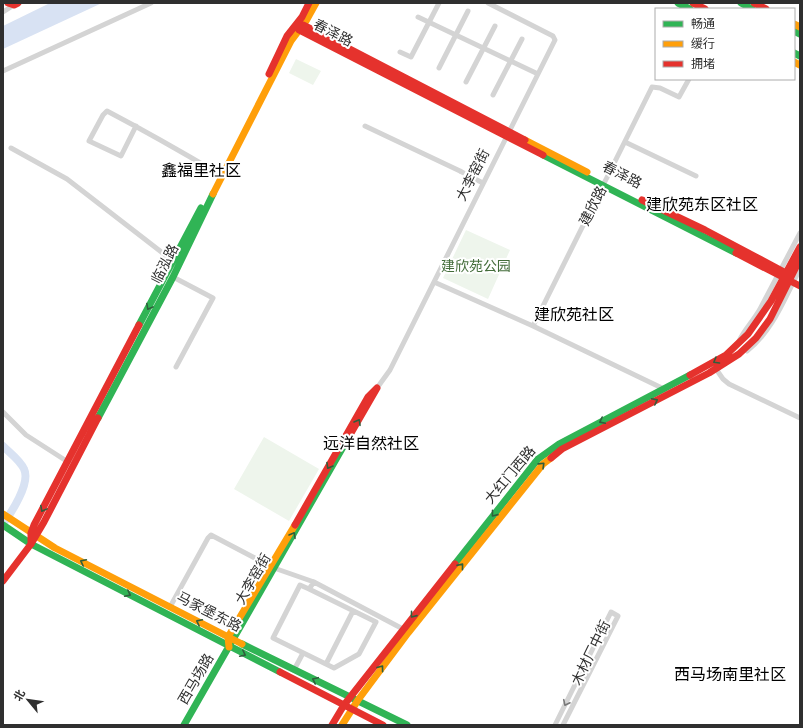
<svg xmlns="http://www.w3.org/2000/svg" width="803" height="728" font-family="Signika,'Noto Sans SC',sans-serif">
  <rect width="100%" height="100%" fill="#fff"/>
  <path fill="#eef5ec" d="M296 59 321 71 313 85 289 73Z
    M466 230 510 250 488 299 443 278Z
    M264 437 319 469 289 521 234 489Z"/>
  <path fill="#d8e2f3" d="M50 3H102L3 49V26Z"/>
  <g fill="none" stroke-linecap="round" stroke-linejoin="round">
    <path stroke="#d8e2f3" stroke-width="8" d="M3 446C10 453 20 460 24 469 31 483 11 513 3 524"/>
    <path stroke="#d5d5d5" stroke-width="5" stroke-dasharray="5 2.5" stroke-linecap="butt" d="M460 171 473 178"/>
    <path stroke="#d4d4d4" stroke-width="5" d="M3 12 14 5
      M418 17 538 74
      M400 52 411 57 439 3
      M439 68 468 11
      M3 71 151 3
      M466 82 495 26
      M493 95 522 39
      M136 126 121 156 89 141 103 115 107 111C145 131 182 152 219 174
      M365 126 460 171
      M625 142 696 176
      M11 148 67 179 173 261
      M473 178 483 183
      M173 277 213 298 176 367
      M434 282 533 326 664 389
      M533 326 652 87 660 88 679 97 689 79
      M739 341C744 330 754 320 760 309L800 233
      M747 351C773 331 785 297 800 269
      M716 369 723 379 729 384 800 418
      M377 388 390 370 555 40 553 36 488 3
      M3 412 26 435 68 462
      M309 589 376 622 359 654 334 668 273 638 300 585 309 589 314 582
      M170 607 208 538 211 535 274 568 314 582 403 629
      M326 664 353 611
      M294 670 303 653
      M555 725 611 612 618 616 563 725"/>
    <path stroke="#30b455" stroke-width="7" d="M678 3 690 9
      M741 3 752 9
      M794 31 800 34
      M794 53 800 56
      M543 155 736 253
      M139 325 201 208
      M98 418 173 277 213 194
      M3 525 31 544 280 672
      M455 564 538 459 559 444 690 375
      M242 644 407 725
      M184 725 347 440"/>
    <path stroke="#ff9f0a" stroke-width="7" d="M794 24 800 27
      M794 62 800 65
      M525 140 587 172
      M213 194 291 41 306 21 316 3
      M3 514 55 548 242 644
      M229 647 228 637 295 525
      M342 725 358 700 408 633 543 464 551 458"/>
    <path stroke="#e5322d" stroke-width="7" d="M8 3 14 5 18 3
      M693 3 705 9
      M754 3 766 9
      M299 25H303L309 28 525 140
      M297 26 299 30 543 155
      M269 74 287 36 302 17 309 3
      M642 200 705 230 786 273
      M736 253 800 286
      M690 375 726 355 748 334 771 301 800 247
      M551 458 562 449 709 373 739 354 756 338 770 319 800 259
      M295 525 368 397 377 388 347 440
      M31 544V533L34 525 139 325
      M3 581 31 544 44 522 98 418
      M280 672 383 725
      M332 725 344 705 455 564"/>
  </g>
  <defs><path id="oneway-chevron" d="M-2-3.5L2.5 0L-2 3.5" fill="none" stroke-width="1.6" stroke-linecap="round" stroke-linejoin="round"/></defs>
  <g stroke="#2f5e3c">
    <use href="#oneway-chevron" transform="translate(149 307) rotate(118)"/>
    <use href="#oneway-chevron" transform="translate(716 361) rotate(150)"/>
    <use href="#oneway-chevron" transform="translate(655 401) rotate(-27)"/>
    <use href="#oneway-chevron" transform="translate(602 421) rotate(153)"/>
    <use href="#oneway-chevron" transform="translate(358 422) rotate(-60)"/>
    <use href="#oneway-chevron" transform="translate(542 465) rotate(-44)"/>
    <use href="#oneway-chevron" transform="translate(329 466) rotate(120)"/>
    <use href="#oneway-chevron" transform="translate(43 509) rotate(118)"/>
    <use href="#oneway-chevron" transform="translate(494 514) rotate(129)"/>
    <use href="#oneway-chevron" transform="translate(293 535) rotate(-60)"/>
    <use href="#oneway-chevron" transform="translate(83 562) rotate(-153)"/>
    <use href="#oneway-chevron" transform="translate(461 566) rotate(-51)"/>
    <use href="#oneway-chevron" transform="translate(128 594) rotate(27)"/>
    <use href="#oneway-chevron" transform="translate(413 615) rotate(129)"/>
    <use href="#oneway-chevron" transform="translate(199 622) rotate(-153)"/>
    <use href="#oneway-chevron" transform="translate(243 654) rotate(27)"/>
    <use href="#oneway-chevron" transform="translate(381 668) rotate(-53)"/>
    <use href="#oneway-chevron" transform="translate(315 680) rotate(-155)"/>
  </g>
  <use stroke="#797979" href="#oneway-chevron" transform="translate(566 703) rotate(116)"/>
  <g text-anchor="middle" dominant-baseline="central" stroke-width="4" stroke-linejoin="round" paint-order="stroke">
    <g font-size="14" fill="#2f2f2f" stroke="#fff">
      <text transform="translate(333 33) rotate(27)">春泽路</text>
      <text transform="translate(473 175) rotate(-63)">大李窑街</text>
      <text transform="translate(622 175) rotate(27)">春泽路</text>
      <text transform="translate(593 206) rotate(-63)">建欣路</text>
      <text transform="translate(165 264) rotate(-63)">临泓路</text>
      <text transform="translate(510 475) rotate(-50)">大红门西路</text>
      <text transform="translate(253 579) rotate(-60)">大李窑街</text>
      <text transform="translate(209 612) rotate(27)">马家堡东路</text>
      <text transform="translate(591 653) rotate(-64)">木材厂中街</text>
      <text transform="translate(196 679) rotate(-60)">西马场路</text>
    </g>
    <g font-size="14" fill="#446d3a" stroke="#fff">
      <text x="476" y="266">建欣苑公园</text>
    </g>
    <g font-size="16" fill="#000" stroke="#fff">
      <text x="201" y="171">鑫福里社区</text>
      <text x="702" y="205">建欣苑东区社区</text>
      <text x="574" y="315">建欣苑社区</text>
      <text x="371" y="444">远洋自然社区</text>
      <text x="730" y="675">西马场南里社区</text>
    </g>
  </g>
  <rect width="803" height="728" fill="none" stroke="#2f2f2f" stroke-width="8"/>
  <rect x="655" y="8" width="140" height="72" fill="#ffffff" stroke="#acacac"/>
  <rect x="663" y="21" width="20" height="6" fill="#30b455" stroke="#acacac"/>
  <text x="691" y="28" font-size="12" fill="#2f2f2f">畅通</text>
  <rect x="663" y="41" width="20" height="6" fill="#ff9f0a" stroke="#acacac"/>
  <text x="691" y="48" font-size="12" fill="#2f2f2f">缓行</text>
  <rect x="663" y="61" width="20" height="6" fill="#e5322d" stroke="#acacac"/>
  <text x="691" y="68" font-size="12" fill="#2f2f2f">拥堵</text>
  <g transform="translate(28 700) rotate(299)" stroke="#ffffff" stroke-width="3" paint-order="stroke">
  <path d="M0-3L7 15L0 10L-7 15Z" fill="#2f2f2f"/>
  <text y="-6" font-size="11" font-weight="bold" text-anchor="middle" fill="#2f2f2f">北</text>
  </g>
</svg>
